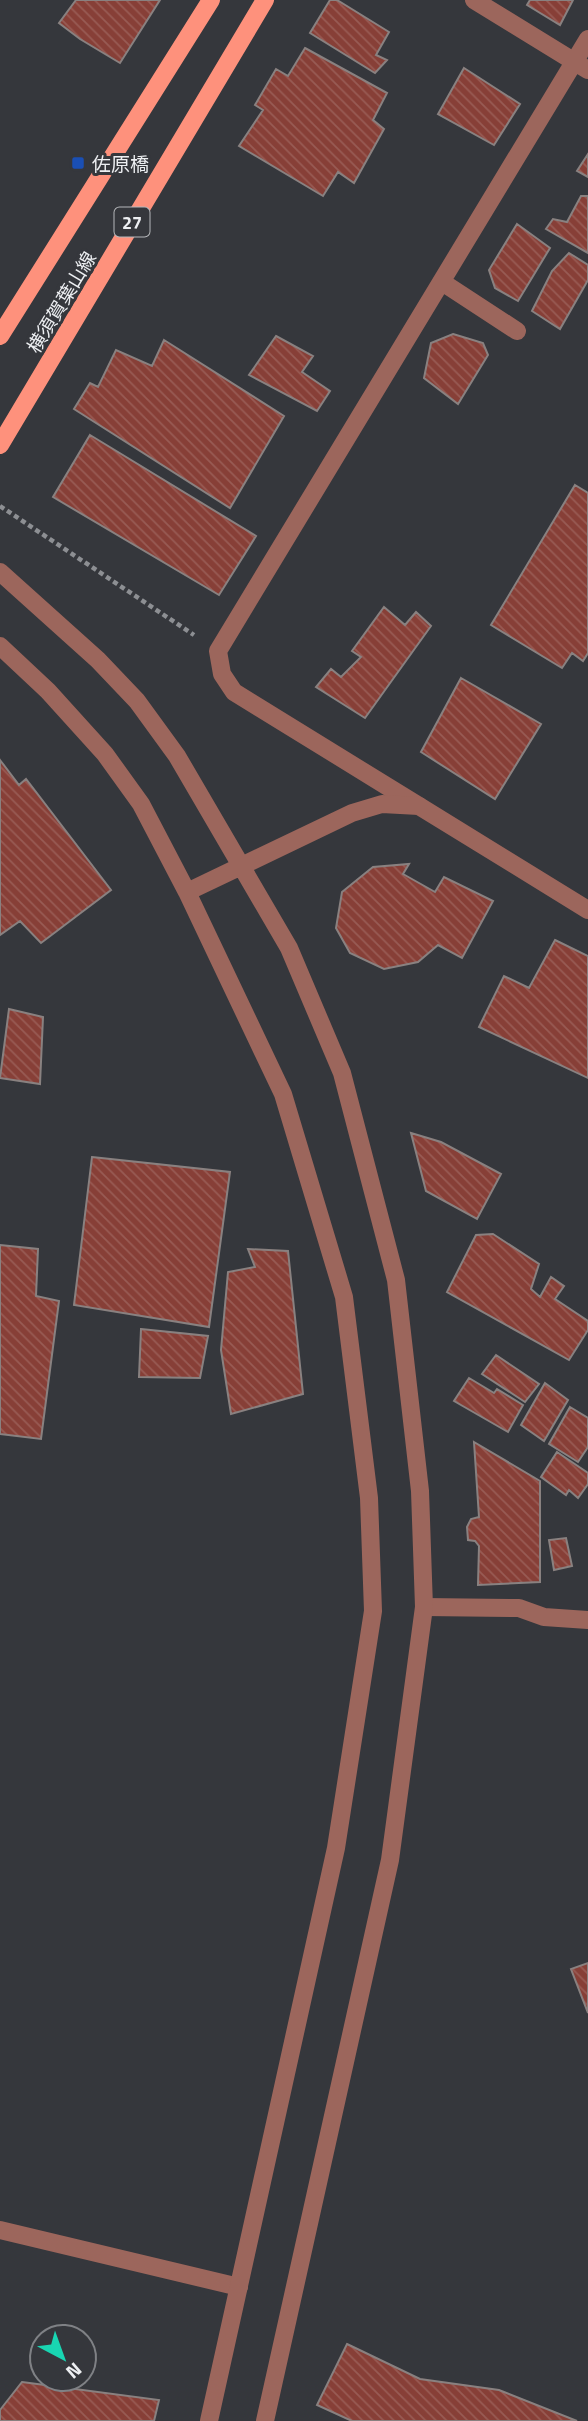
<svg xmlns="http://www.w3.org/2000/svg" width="588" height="2421" font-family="'Titillium Web','Noto Sans JP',sans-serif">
  <defs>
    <pattern id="building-back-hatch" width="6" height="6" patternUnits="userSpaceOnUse" patternTransform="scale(1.75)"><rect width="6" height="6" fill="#873f37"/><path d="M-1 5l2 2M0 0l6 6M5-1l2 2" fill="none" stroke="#985b54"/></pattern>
  </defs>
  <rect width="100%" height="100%" fill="#35373c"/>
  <path fill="url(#building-back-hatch)" stroke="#898180" stroke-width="2" d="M76 0H160L120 63 80 39 59 23Z
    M330 0H337L389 32 376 55 387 60 375 73 310 33Z
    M530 0H573L560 25 527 5Z
    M305 48 387 93 373 120 384 129 354 183 338 172 323 196 239 146 263 110 255 105 276 69 288 76Z
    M464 68 520 104 494 145 438 114Z
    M588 154V177L577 171Z
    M581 196H588V253L546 229 553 219 567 222Z
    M517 224 550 248 518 301 495 288 489 270Z
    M569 253 588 265V280L560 329 532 311 552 271Z
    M453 334 483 343 488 355 458 404 424 378 431 343Z
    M276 336 313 356 302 372 330 391 317 411 249 375Z
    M164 340 284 416 230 508 74 409 90 383 98 387 116 350 152 366Z
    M90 435 256 536 219 595 53 497Z
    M575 485 588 493V653L583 661 572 653 562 668 491 625Z
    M384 607 405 625 416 612 431 626 365 718 316 687 331 669 341 677 361 657 352 651Z
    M461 678 541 724 495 799 421 752Z
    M0 760 19 785 26 779 111 890 41 943 20 921 0 935Z
    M409 864 403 874 435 892 444 877 493 901 462 958 438 945 418 962 384 969 350 953 336 928 342 892 373 867Z
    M555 940 588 956V1078L479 1027 504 976 529 988Z
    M9 1009 43 1017 40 1084 0 1078Z
    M411 1133 441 1142 501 1174 477 1219 426 1191Z
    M92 1157 230 1172 209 1327 74 1305Z
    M493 1234 539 1264 531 1289 540 1297 551 1277 564 1286 555 1299 588 1321V1330L569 1360 447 1292 476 1235Z
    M0 1245 38 1249 36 1296 59 1301 41 1439 0 1434Z
    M248 1249 288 1251 303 1394 231 1414 221 1350 228 1272 255 1267Z
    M141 1329 208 1336 200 1378 139 1377Z
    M496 1355 539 1384 525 1402 482 1374Z
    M469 1378 494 1393 497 1389 523 1405 508 1432 454 1401Z
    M545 1383 568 1400 544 1441 521 1425Z
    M570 1407 588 1418V1447L578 1462 549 1444Z
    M474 1442 540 1481V1582L478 1585 479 1546 475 1541 468 1540 467 1527 471 1519 479 1517Z
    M557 1452 588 1473V1484L578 1498 569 1490 566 1495 541 1477Z
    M566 1538 572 1566 554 1570 549 1540Z
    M588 1963V2013L571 1969Z
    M347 2344 420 2379 499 2390 577 2421H352L317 2405Z
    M22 2382 159 2400 154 2421H0V2410Z"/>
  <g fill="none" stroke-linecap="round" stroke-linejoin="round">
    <path stroke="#8d8f93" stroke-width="4.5" stroke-dasharray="5 3.5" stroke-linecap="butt" d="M0 506 194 635"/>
    <path stroke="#9c665c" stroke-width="18" d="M474 0 588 70
      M442 282 517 331
      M419 806 234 692 222 674 218 651 588 39
      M424 1607 519 1608 544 1617 588 1620
      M0 2230 239 2287"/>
    <path stroke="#9c665c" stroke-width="18" d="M0 572 98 660 137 701 177 756 289 948 342 1073 396 1280 420 1491 424 1607 390 1860 265 2421
      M0 646 48 691 105 754 141 804 187 892 283 1094 344 1297 369 1498 373 1611 336 1848 209 2421
      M187 892 352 813 382 804 419 806 588 910"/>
    <path stroke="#fe917c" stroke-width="18" d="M0 336 211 0
      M0 445 265 0"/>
  </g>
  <rect fill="#1a4fb4" stroke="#35373c" stroke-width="2.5" x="71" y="156" width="14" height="14" rx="3.5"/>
  <g text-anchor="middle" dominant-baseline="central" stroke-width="6" stroke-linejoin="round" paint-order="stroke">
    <rect fill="#35373c" stroke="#b6b8bb" stroke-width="2" x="114.5" y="207.5" width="35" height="29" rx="5"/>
    <g font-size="18" font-weight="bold" fill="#edeff2">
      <text x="132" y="222">27</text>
    </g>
    <g font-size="19" fill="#edeff2" stroke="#35373c" text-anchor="start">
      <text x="92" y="163">佐原橋</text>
    </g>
    <g font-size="19" fill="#edeff2" stroke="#35373c">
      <text transform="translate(61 302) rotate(-59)">横須賀葉山線</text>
    </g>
  </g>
  <g transform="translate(63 2358) rotate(139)"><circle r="33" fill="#35373c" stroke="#7f8185" stroke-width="2"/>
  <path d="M0-5L12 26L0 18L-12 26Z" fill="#19d5b2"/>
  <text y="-10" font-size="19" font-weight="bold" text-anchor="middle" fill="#edeff2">N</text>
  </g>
</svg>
